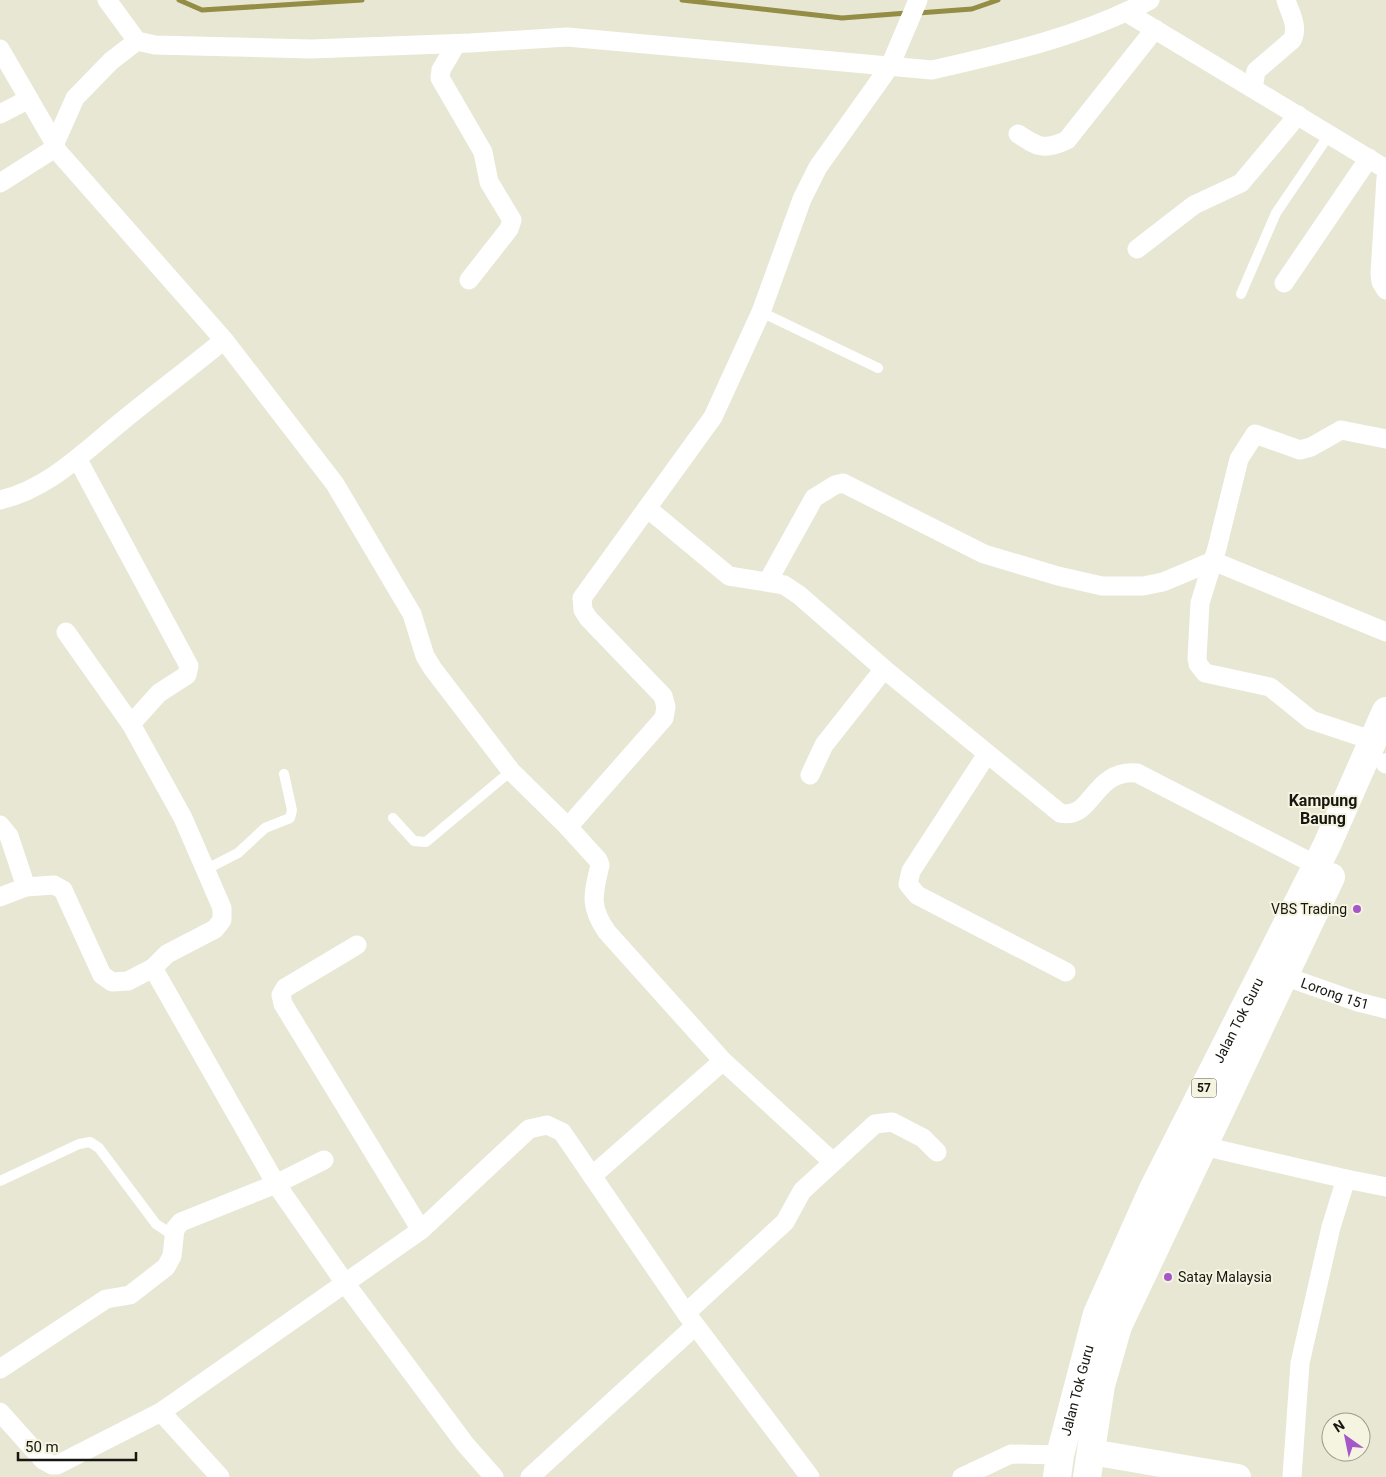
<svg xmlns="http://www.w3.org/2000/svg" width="1386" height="1477" font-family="Roboto,sans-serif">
  <rect width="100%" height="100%" fill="#e8e7d4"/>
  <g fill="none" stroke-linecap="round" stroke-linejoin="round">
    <path stroke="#938d45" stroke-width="5" d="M179 0 202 10 362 0
      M682 0 842 18 907 13
      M918 13 972 9 998 0"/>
    <path stroke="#fff" stroke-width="10" d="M1241 294 1276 213 1329 135
      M761 312 878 368
      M393 818 414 841 426 842 511 771
      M205 870 238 853 265 828 290 818 292 810 284 774
      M0 1181 79 1144 90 1142 99 1148 156 1224 174 1236"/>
    <g stroke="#fff" stroke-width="19">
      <path d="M107 0 137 41 155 45 311 49 470 43 567 37 932 70C1007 53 1082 36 1150 0"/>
      <path d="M1126 12 1386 169"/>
      <path d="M456 44 441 70 440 78 483 152 489 182 512 220 509 229 469 280"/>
      <path d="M0 49 55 144"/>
      <path d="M1253 88 1256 71 1292 40C1299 27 1290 13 1286 0"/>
      <path d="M0 114 29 99"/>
      <path d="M1018 134C1038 147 1044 151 1067 140L1155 29"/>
      <path d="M54 147 224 340 335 484 412 614 425 656 433 669 511 771 568 827 598 860 600 865C593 895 589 906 607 932L723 1061 833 1162"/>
      <path d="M1386 178 1380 273 1381 282 1386 290"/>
      <path d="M0 183 52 150 75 98 111 61 137 41"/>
      <path d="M1137 249 1194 205 1241 183 1298 115"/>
      <path d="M1284 283 1369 158"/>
      <path d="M78 460 189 666 187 675 159 693 131 724"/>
      <path d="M0 500C48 489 84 452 121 422 155 394 190 368 224 340"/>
      <path d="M647 508 729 576 784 585 799 595 884 669 1060 813C1093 821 1092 769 1137 773L1316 865"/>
      <path d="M768 581 814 498 835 485 843 483 984 554 1058 576 1102 586H1143L1163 582 1213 561 1386 632"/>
      <path d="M1374 741 1311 720 1270 687 1205 673 1198 664 1197 658 1200 603 1217 548 1239 459 1255 434 1300 450 1311 447 1341 430 1386 439"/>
      <path d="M987 754 911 871 908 884 917 895 1066 972"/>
      <path d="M1385 763 1386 764"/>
      <path d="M810 775 824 745 884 669"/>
      <path d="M0 825 9 836 26 887 54 885 63 890 102 975 112 982 128 981 153 968 167 954 215 929 222 920V908L183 818 131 724 66 632"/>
      <path d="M568 827 664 718 666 707 663 696 588 618 583 610 582 598 713 417 761 312 802 199 818 167 890 66 918 0"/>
      <path d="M0 897 26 887"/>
      <path d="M357 945 285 988 281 995 283 1004 421 1230"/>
      <path d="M153 968 276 1184 324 1160"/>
      <path id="s1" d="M1284 976 1358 1002 1386 1009"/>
      <path d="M1203 1146 1346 1179 1331 1227 1300 1363 1292 1477"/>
      <path d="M592 1176 723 1061"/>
      <path d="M1346 1179 1386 1187"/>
      <path d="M0 1369 106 1299 130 1295 166 1267 172 1256 175 1229 181 1222 276 1184 345 1283 465 1444 494 1477"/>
      <path d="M0 1412 43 1460 52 1465H57L161 1412 421 1230 529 1129 547 1125 562 1132 686 1313"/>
      <path d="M161 1412 220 1477"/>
      <path d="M530 1477 695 1326"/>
      <path d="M810 1477 686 1313 785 1222 802 1191 875 1124 892 1122 923 1138 937 1152"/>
      <path d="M962 1477 1011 1454 1060 1455"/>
    </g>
    <path stroke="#fff" stroke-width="26" d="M1091 1452 1238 1477"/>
    <g stroke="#fff" stroke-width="28">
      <path id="s2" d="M1057 1477 1060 1455 1097 1314 1153 1189 1327 845 1386 711"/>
      <path d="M1087 1477 1101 1385 1118 1326 1331 877"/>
    </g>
  </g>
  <g fill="#a556c7" stroke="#f5f4e1" stroke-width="2">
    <circle cx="1357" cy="909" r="5"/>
    <circle cx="1168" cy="1277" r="5"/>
  </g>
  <g text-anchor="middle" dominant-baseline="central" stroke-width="4" stroke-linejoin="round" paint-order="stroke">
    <rect fill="#f5f4e1" stroke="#5a594f" stroke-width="1" x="1191.5" y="1078.5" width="25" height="19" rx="4"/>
    <g font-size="12" font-weight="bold" fill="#171610">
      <text x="1204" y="1088">57</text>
    </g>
    <g font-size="14" fill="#171610" stroke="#f5f4e1" text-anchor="end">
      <text x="1347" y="909">VBS Trading</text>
      <text x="1178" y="1277" text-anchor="start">Satay Malaysia</text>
    </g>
    <g font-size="14" fill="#171610" stroke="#f5f4e1">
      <text stroke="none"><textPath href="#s1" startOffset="54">Lorong 151</textPath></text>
      <text stroke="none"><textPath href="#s2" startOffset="494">Jalan Tok Guru</textPath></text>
      <text stroke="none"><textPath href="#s2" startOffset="89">Jalan Tok Guru</textPath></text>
    </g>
    <g font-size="16" font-weight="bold" fill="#171610" stroke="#f5f4e1">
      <text x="1323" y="800">Kampung<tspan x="1323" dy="18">Baung</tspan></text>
    </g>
  </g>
  <g transform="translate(1346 1437) rotate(327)"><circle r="24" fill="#f5f4e1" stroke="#9c9b8d"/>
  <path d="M0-4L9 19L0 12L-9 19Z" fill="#a556c7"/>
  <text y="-8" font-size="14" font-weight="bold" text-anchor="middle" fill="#171610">N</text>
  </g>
  <path d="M18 1452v8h118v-8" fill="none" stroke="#171610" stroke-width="2.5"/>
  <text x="25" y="1452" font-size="15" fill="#171610" stroke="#f5f4e1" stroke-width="4" paint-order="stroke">50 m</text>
</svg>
